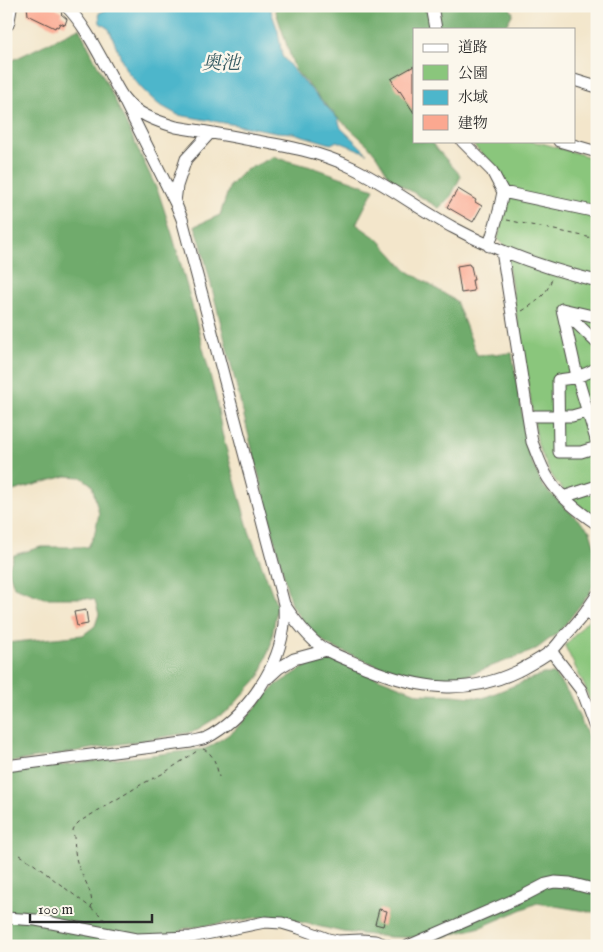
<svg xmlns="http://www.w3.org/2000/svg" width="603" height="952" font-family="'IM FELL English','Noto Serif JP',serif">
  <rect width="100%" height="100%" fill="#fbf7ec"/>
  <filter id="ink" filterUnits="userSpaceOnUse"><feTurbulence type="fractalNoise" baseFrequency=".02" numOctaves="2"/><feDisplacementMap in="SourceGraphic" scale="10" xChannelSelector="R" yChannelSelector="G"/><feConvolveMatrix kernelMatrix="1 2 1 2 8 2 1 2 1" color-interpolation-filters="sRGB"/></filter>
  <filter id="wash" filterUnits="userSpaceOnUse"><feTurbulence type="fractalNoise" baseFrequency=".0096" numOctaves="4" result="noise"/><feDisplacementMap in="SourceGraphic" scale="20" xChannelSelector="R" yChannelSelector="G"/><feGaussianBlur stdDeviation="1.12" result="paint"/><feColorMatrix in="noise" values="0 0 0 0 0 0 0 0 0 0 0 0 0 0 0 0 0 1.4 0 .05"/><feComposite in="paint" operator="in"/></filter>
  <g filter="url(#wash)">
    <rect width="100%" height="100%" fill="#f3e6cb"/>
    <path fill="#8ac67c" stroke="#5a7854" d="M469 141H531L545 144 597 159V518C579 506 562 492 551 474 546 465 542 454 538 445L505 246 498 239 509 186 493 165Z
      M597 607V720L585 687 565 646 588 620Z"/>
    <path fill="#6fab6c" stroke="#4d6b4c" d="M274 6H509L513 13 504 29H414V141H430L461 176 451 196 439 208 391 179 376 155 368 145 337 117 295 70Z
      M79 28 115 100 159 194 173 237 189 294 216 398 222 433 232 470 249 531 277 606 271 644 260 676 229 710 193 732 6 763V643L83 635 95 626 99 614 95 600 86 598H44L14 587 8 569 14 555 41 547H88L94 536 99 514 92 485 81 477 66 476 6 493V106L11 61Z
      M273 157 315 168 374 189 356 224 379 240 406 270 456 301 477 355 512 353 530 458 543 486 590 531 597 554V578L589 594 560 631 535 650 449 682 395 673 327 645 306 626 291 605 201 244 195 226 220 215 230 185 244 171Z
      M323 656 419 694 453 695 483 698 543 674H554L569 694 591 743 597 748V913L537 903 481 927 438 938 390 937 343 932 291 920 260 917 219 924 183 929 165 944V946H6V772L204 749 211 746 234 731 276 685Z"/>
    <path fill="#4db6cb" stroke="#3c707b" d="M115 6H271V11L278 31 282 56 296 73 338 119 341 128 367 153 337 141 331 144 293 133 277 132 178 115 158 104 143 90 126 70 109 29 100 23 99 13Z"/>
    <g id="blocks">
      <path fill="#fba890" d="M27 6H50L61 11 62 13 61 14 67 19 65 25 60 23 58 27 56 26 55 28 28 15Z
        M414 66V113L400 91 399 92 391 79Z
        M458 189 476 200 475 202 482 206 473 222 447 207Z
        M469 264 470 266H471L474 280H472L474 291 461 293 457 266Z
        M86 610 88 624 77 626 74 612Z
        M379 909 387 911 383 926 375 924Z"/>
    </g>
  </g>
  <g filter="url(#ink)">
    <use href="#blocks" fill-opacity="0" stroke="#494743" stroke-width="1"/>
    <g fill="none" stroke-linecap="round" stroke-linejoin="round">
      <g stroke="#494743" stroke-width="13">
        <path id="minor" d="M66 6C85 25 97 51 110 74 114 82 118 90 123 97 136 114 156 121 176 127 201 131 226 135 251 140 286 146 321 152 353 168 388 185 420 210 454 228 499 252 547 269 597 281
          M432 6 436 29
          M574 80 597 87
          M123 98 175 202 182 219 284 604C294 619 312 643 328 651 341 658 354 662 367 668 419 689 466 696 518 671 529 665 541 659 551 651 555 648 558 644 561 640 575 626 586 612 597 595
          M462 141 492 171 503 192 499 211 489 246
          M559 141 597 152
          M503 192 597 212
          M175 202 177 186 186 159 210 133
          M502 251 532 442C537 454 541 467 548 478 561 498 578 511 597 524
          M562 309 577 376 597 443
          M562 309 597 343
          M562 309 597 317
          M597 368C585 375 573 379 558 380L559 452H581L597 447
          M535 416H572L597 409
          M563 497 597 486
          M587 609 597 622
          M551 651 581 690 597 733
          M268 678 279 668 294 659 327 650
          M6 766 191 742C196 740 201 740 206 738 243 719 276 673 283 631 285 623 284 613 284 604
          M6 918 36 920 136 939 191 937 265 922 282 923 299 928 328 939 338 941 361 940 375 941 389 946
          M408 946 523 896 546 884 555 882 570 883 597 890"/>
      </g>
      <g stroke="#494743" stroke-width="18">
        <path id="highway" d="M6 23 9 6"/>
      </g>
      <path stroke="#494743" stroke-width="1" stroke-dasharray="4 4" stroke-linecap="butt" d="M507 220 597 239
        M522 311C537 302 547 295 552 278
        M203 749C214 753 217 767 219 777
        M20 855 31 862 99 914 107 923
        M91 908C95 894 81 875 77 862 74 852 75 840 73 830L75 826 79 822 142 784 164 773 197 751"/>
      <use href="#minor" stroke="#fff" stroke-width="11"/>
      <use href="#highway" stroke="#fff" stroke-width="16"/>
    </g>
  </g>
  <g text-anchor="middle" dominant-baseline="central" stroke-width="5" stroke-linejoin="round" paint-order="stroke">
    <g font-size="19" font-style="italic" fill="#375c63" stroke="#fbf7ec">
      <text x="221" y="64">奥池</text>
    </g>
  </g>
  <rect width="603" height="952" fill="none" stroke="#fbf7ec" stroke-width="25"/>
  <rect x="413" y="28" width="162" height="115" fill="#fbf7ec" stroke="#a8a59f"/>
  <rect x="423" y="44" width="25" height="8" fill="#ffffff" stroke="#a8a59f"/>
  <text x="458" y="52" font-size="15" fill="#2b2b2b">道路</text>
  <rect x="423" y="65" width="25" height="15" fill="#8ac67c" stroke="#a8a59f"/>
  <text x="458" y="78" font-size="15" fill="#2b2b2b">公園</text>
  <rect x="423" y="90" width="25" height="15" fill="#4db6cb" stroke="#a8a59f"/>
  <text x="458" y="102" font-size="15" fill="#2b2b2b">水域</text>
  <rect x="423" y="115" width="25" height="15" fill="#fba890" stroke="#a8a59f"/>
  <text x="458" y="128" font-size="15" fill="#2b2b2b">建物</text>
  <path d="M30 914v8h122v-8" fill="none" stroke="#2b2b2b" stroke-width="2.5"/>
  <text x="38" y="914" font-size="15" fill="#2b2b2b" stroke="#fbf7ec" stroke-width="4" paint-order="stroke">100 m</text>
</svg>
